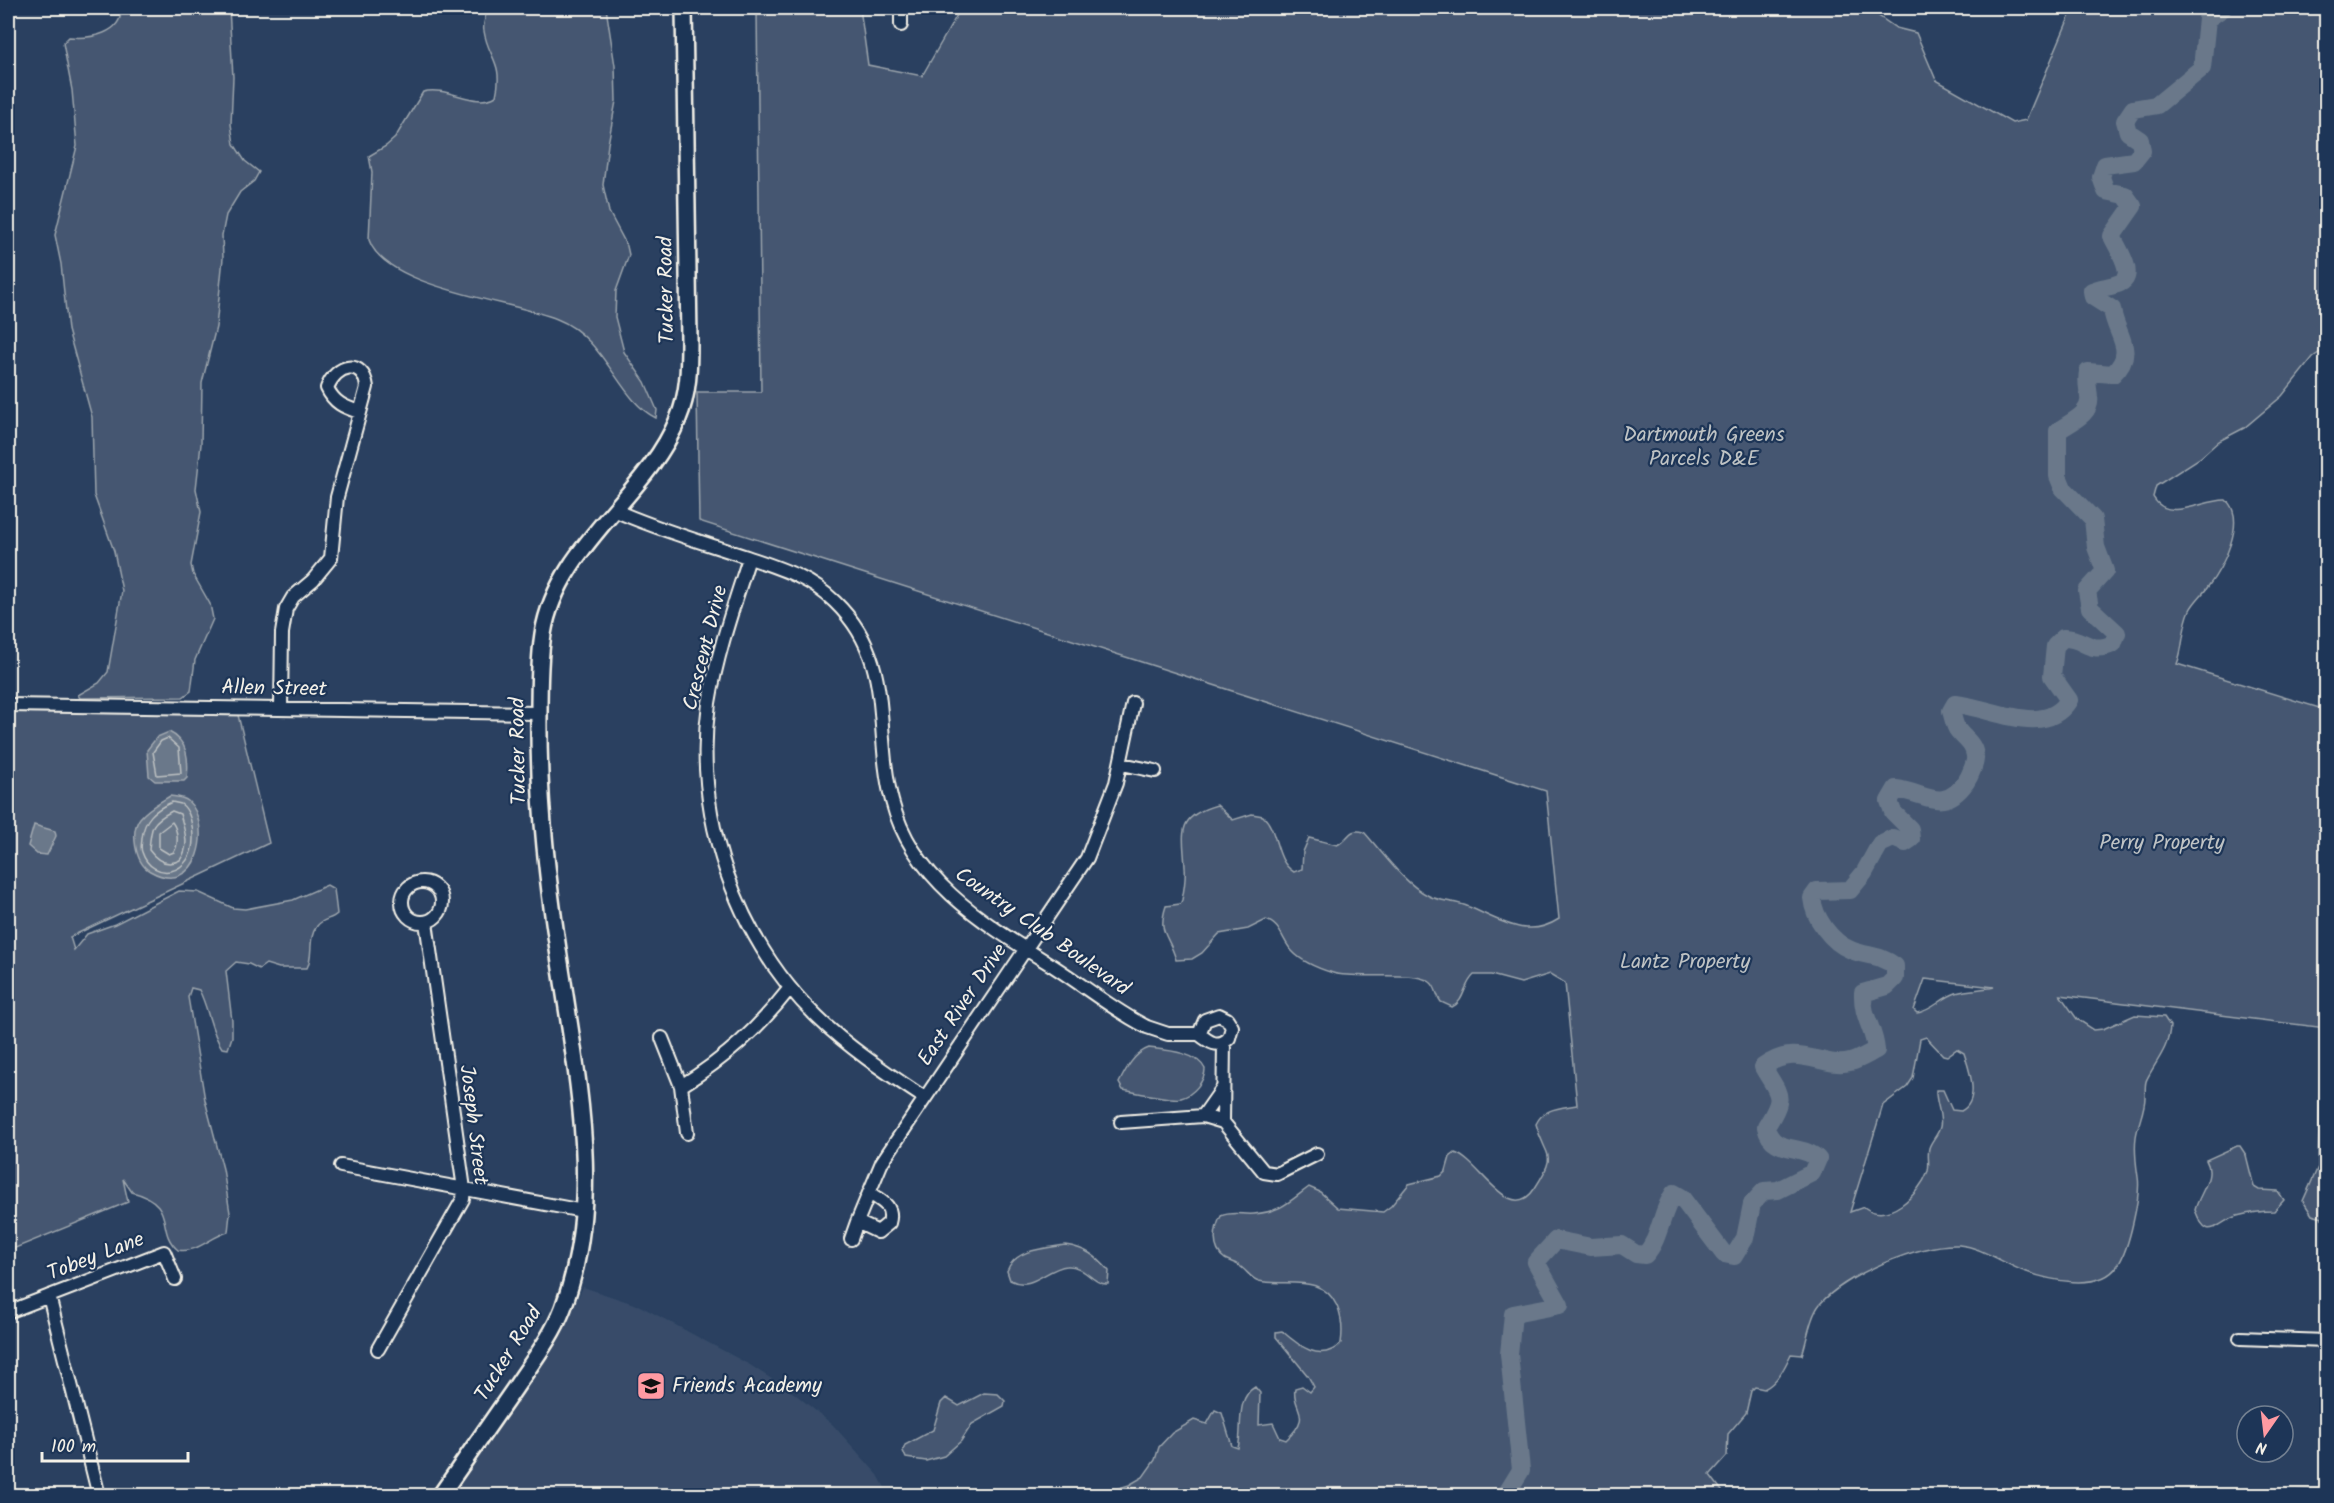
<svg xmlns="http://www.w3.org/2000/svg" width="2334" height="1503" font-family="Kalam,sans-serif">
  <rect width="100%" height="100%" fill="#2a4060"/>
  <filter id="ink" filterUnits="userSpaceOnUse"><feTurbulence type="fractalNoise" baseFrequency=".0167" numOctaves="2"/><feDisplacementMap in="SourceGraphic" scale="12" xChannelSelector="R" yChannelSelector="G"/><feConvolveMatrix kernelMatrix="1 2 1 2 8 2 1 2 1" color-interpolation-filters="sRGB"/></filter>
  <g filter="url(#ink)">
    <path fill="#374c69" d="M583 1287 640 1306 750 1365 795 1394 833 1425 878 1475 889 1495 446 1496 565 1325Z"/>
    <path fill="#445771" stroke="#9ca4ac" stroke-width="1.5" fill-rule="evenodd" d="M121 8H229L233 77 231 124 234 144 245 161 259 172 254 181 240 192 226 215 222 235 223 258 216 327 202 383 201 444 196 489 201 512 191 565 193 574 210 604 213 619 195 660 191 691 183 697 80 698 78 695 99 683 108 672 122 591 114 551 94 495 92 417 68 330 61 264 55 235 77 146 72 90 63 43 69 37C90 39 123 34 121 8Z
      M487 8H606L615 66 616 101 608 144 603 185 609 212 627 246 629 255 616 291 615 317 624 352 645 382 657 410 656 418C618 400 606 338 557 319 512 301 385 288 369 240L372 172 369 156 386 146 395 138 423 92C447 85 476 109 496 96 504 62 488 58 484 31 482 23 487 15 487 8Z
      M757 8H860L868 65 922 76 961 8H1867L1896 28 1916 33 1936 80 2012 123 2026 120 2073 8H2326V348L2313 357 2282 396 2244 428 2219 441 2200 458 2156 486 2153 497C2168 524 2204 499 2226 500 2248 520 2222 569 2207 588 2202 595 2194 602 2190 610 2182 627 2184 647 2177 664L2326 710V1028L2060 995 2077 1019 2094 1030 2103 1029 2135 1015 2164 1017 2170 1026C2169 1048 2156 1061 2147 1079 2144 1084 2146 1091 2145 1097 2145 1110 2138 1123 2136 1137 2134 1151 2136 1163 2138 1177 2141 1195 2129 1249 2118 1265 2100 1293 2048 1280 2021 1270 2001 1262 1981 1247 1959 1245 1920 1243 1845 1275 1820 1304 1810 1316 1807 1341 1802 1355L1791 1354C1785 1367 1777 1383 1764 1389L1755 1387 1751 1391 1746 1413 1728 1434 1727 1456 1710 1475 1725 1495H1108L1109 1491 1129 1485 1143 1477 1155 1460 1159 1447 1172 1433 1194 1420 1207 1424 1215 1410 1222 1413 1232 1446 1238 1448C1243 1430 1235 1398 1255 1387L1260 1393 1259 1425 1273 1423 1280 1438 1286 1440C1315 1413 1291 1410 1295 1388L1302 1386 1310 1392 1314 1387 1308 1376 1276 1337V1332L1282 1331C1299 1346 1321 1364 1341 1343 1343 1330 1342 1318 1337 1306 1322 1273 1287 1287 1259 1281 1251 1279 1248 1272 1241 1267 1237 1263 1230 1262 1225 1259 1211 1249 1214 1229 1221 1216 1232 1211 1243 1215 1254 1214 1281 1212 1290 1201 1309 1187L1320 1192 1338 1208 1383 1212 1391 1206 1409 1184 1441 1176 1446 1171 1450 1157 1455 1153C1480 1161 1510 1227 1535 1188 1559 1151 1545 1159 1536 1124 1543 1108 1561 1108 1577 1105L1565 983 1550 974 1521 983 1491 975H1474C1463 985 1465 1001 1452 1007L1441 1002C1436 996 1437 987 1430 982 1415 970 1357 980 1333 973 1320 969 1301 961 1292 951 1282 940 1281 925 1266 920L1248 929 1219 934 1202 953 1192 959 1176 960C1169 934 1157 934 1166 906L1180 904 1182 900C1184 890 1186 876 1185 867 1183 831 1176 817 1217 805L1233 820 1252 814 1263 816C1279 831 1274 860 1294 872L1302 869 1303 852 1309 838 1337 845C1349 840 1348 827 1364 832 1383 853 1403 883 1429 896 1441 902 1457 901 1469 907 1500 920 1527 940 1559 919L1546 791 699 521 697 392H761ZM1925 979 1994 987C1981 990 1969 989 1956 993 1941 998 1932 1011 1917 1013L1914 1010ZM1926 1037 1943 1055 1947 1056 1957 1049 1964 1053C1969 1069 1981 1101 1961 1111L1952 1110 1943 1090H1936C1935 1102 1943 1115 1940 1127 1938 1135 1931 1141 1929 1148 1927 1156 1930 1163 1928 1171 1919 1195 1888 1225 1864 1207L1850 1212 1883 1105 1907 1087 1913 1078 1920 1039Z
      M8 712 238 715 269 843 70 937 74 950 87 934 115 924 179 891 198 892 233 908 245 909 293 900 327 885 334 889 337 914C331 920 323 918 317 926 307 939 314 955 307 968H279L266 964 259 969 249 964 236 962 226 971 232 1021V1037L228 1049 222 1048C210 1031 209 1009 199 990L191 988 188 997 205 1100 223 1169 230 1213 228 1232C210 1237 196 1254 178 1250 154 1230 179 1204 132 1192L123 1179 128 1202 8 1251Z
      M2326 1028V1219L2312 1215 2303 1201 2318 1167 2320 1078Z
      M1149 1048C1166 1050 1197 1052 1205 1069 1205 1081 1193 1095 1181 1098 1175 1100 1133 1092 1123 1090L1119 1083C1126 1069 1134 1053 1149 1048Z
      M2237 1146H2240L2246 1155 2254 1187 2259 1190 2278 1191 2284 1200 2274 1211C2262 1211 2249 1213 2237 1216 2215 1223 2208 1244 2195 1210 2199 1193 2216 1177 2206 1160Z
      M1065 1245C1086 1248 1096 1256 1109 1271L1108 1284C1094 1286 1083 1264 1067 1266 1046 1268 1032 1292 1010 1280L1007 1271C1014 1249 1046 1248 1065 1245Z
      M984 1393 998 1394 1005 1401 1004 1406 972 1424 961 1441 944 1456 926 1461 906 1458 903 1451 905 1445 933 1430 941 1403 946 1398 959 1406Z
      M2326 1489V1495H2270L2272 1494Z"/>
    <path fill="#6a788a" stroke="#a1a8b0" stroke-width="1.5" d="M169 732C188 741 189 760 187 778L184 781H155L149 776 147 750 157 737Z
      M170 796C176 797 183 797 188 801 213 824 199 899 150 871 135 863 130 831 140 818 148 808 160 802 170 796Z
      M34 825 55 831 56 836 47 855 37 854 28 846Z"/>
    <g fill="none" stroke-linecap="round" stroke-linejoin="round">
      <path stroke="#bdc1c2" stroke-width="1.5" d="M168 738 179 748 181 773 157 775 153 752 161 741Z
        M172 802 181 804C190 810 193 826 193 837 194 876 152 883 142 852 140 847 142 843 142 838 144 819 154 810 172 802Z
        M172 811 180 814C184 829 191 846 180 860 167 867 157 861 149 850 151 826 151 822 172 811Z
        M172 822C178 830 179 844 174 852L169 854 159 848V832Z"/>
      <path stroke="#6a788a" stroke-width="18" d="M1505 1496 1521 1470 1509 1354 1513 1314 1560 1305 1536 1262 1556 1240 1591 1247 1622 1245 1636 1254 1645 1255C1661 1238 1660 1213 1674 1193L1681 1197 1724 1254 1734 1256 1745 1238 1752 1204 1764 1191 1778 1190 1812 1173 1818 1159C1802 1143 1772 1155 1766 1127 1786 1094 1780 1097 1763 1067 1797 1041 1822 1069 1850 1062 1859 1060 1868 1054 1876 1050 1874 1027 1862 1018 1863 993L1887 986 1895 978V966C1879 954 1868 957 1851 950 1831 942 1814 918 1812 898L1817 891 1850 890 1864 873 1880 844 1893 838 1905 843 1911 839 1910 829 1893 812 1889 801 1896 789C1927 793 1943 814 1966 782 1970 776 1976 762 1975 756 1974 743 1963 738 1957 729 1954 724 1953 717 1951 711L1955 704C1991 707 2045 739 2069 700L2052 676 2055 646 2063 638C2085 637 2087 655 2113 644L2117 633 2090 608 2087 591 2105 571 2096 547 2093 519 2063 488 2058 476V431C2070 422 2092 414 2089 397 2088 387 2086 381 2088 372L2113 374C2138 350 2115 335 2112 309L2093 297 2092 291C2101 287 2111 287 2120 283 2137 275 2117 248 2112 236L2133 206 2125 195 2106 191 2101 177 2105 165 2134 161 2142 151 2140 140 2128 132 2125 121 2133 109 2157 105 2202 68 2207 19 2223 8"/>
      <g stroke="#f4f1e8" stroke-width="16">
        <path id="minor" d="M901 8V25
          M614 510C656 529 702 542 747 557 779 568 810 577 835 602 896 661 873 728 892 801 913 883 989 926 1056 968 1087 988 1115 1011 1147 1027L1168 1034H1199L1205 1020 1219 1015 1227 1019 1232 1027 1229 1038C1218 1049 1209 1042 1199 1034
          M749 558C734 605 717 653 709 703 693 815 736 939 818 1018 849 1048 887 1073 923 1097
          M8 705 539 713
          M281 709 282 633 286 609 293 597 313 580 331 558 337 497 367 387C363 358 336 364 327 388 334 403 344 407 359 412
          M1122 764 1155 771
          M402 902a20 20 0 1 1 40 0a20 20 0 1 1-40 0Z
          M662 1038 681 1086C727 1057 757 1030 790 988
          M681 1086 687 1133
          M1222 1089 1203 1116 1223 1122 1224 1042
          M1121 1122 1203 1116
          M1223 1122 1264 1172 1277 1174 1317 1154
          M341 1166 583 1211
          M857 1222 869 1193
          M851 1239 857 1222 878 1232 889 1223C894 1206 882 1201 869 1193L882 1162 1087 858 1116 783 1133 703
          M49 1296 99 1496
          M8 1312 164 1252 175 1279
          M2240 1338 2326 1341
          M378 1349 463 1199 464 1189 426 922"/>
      </g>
      <g stroke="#f4f1e8" stroke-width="20">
        <path id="major" d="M440 1496C465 1460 490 1424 515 1388 532 1362 552 1337 563 1308 603 1201 578 1084 562 975 548 888 538 803 539 714 539 687 539 660 543 634 557 546 646 497 678 419 689 393 689 367 689 339L684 8"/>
      </g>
      <use href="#minor" stroke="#1d3557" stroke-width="12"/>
      <use href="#major" stroke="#1d3557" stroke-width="15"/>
    </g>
  </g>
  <defs>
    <g id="school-square" transform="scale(1.5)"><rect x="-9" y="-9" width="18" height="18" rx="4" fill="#ff9aa2" stroke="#1d3557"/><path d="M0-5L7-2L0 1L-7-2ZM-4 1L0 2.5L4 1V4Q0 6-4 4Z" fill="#111"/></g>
  </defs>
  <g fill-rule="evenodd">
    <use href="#school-square" x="651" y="1386"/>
  </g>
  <g text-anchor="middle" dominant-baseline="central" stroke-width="4.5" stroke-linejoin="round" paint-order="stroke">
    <g font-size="21" fill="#f4f1e8" stroke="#1d3557">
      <text transform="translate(667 290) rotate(-91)">Tucker Road</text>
      <text transform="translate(706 648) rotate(-76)">Crescent Drive</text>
      <text transform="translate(274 689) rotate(1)">Allen Street</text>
      <text transform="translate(519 751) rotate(-91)">Tucker Road</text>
      <text transform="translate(1042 932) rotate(35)">Country Club Boulevard</text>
      <text transform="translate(963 1005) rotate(-56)">East River Drive</text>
      <text transform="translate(473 1125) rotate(83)">Joseph Street</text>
      <text transform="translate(96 1257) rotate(-21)">Tobey Lane</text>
      <text transform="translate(509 1354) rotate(-58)">Tucker Road</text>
    </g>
    <g font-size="21" fill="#bfc3c4" stroke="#1d3557">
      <text x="1704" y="435">Dartmouth Greens<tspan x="1704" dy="24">Parcels D&amp;E</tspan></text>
      <text x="2162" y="843">Perry Property</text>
      <text x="1685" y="962">Lantz Property</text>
    </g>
    <g font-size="21" fill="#f4f1e8" stroke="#1d3557" text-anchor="start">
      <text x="672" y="1386">Friends Academy</text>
    </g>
  </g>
  <rect width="2334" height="1503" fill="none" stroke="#1d3557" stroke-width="30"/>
  <rect x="15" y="15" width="2304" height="1473" fill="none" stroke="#f4f1e8" stroke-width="2" filter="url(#ink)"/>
  <g transform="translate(2265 1434) rotate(194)"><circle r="28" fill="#1d3557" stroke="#738091" stroke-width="1.5"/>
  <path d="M0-4.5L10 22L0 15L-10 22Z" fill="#ff9aa2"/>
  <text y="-9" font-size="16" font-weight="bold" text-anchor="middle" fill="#f4f1e8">N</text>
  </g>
  <path d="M42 1452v9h146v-9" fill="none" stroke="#f4f1e8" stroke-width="3"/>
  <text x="51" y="1452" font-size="18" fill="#f4f1e8" stroke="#1d3557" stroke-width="4.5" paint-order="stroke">100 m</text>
</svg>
